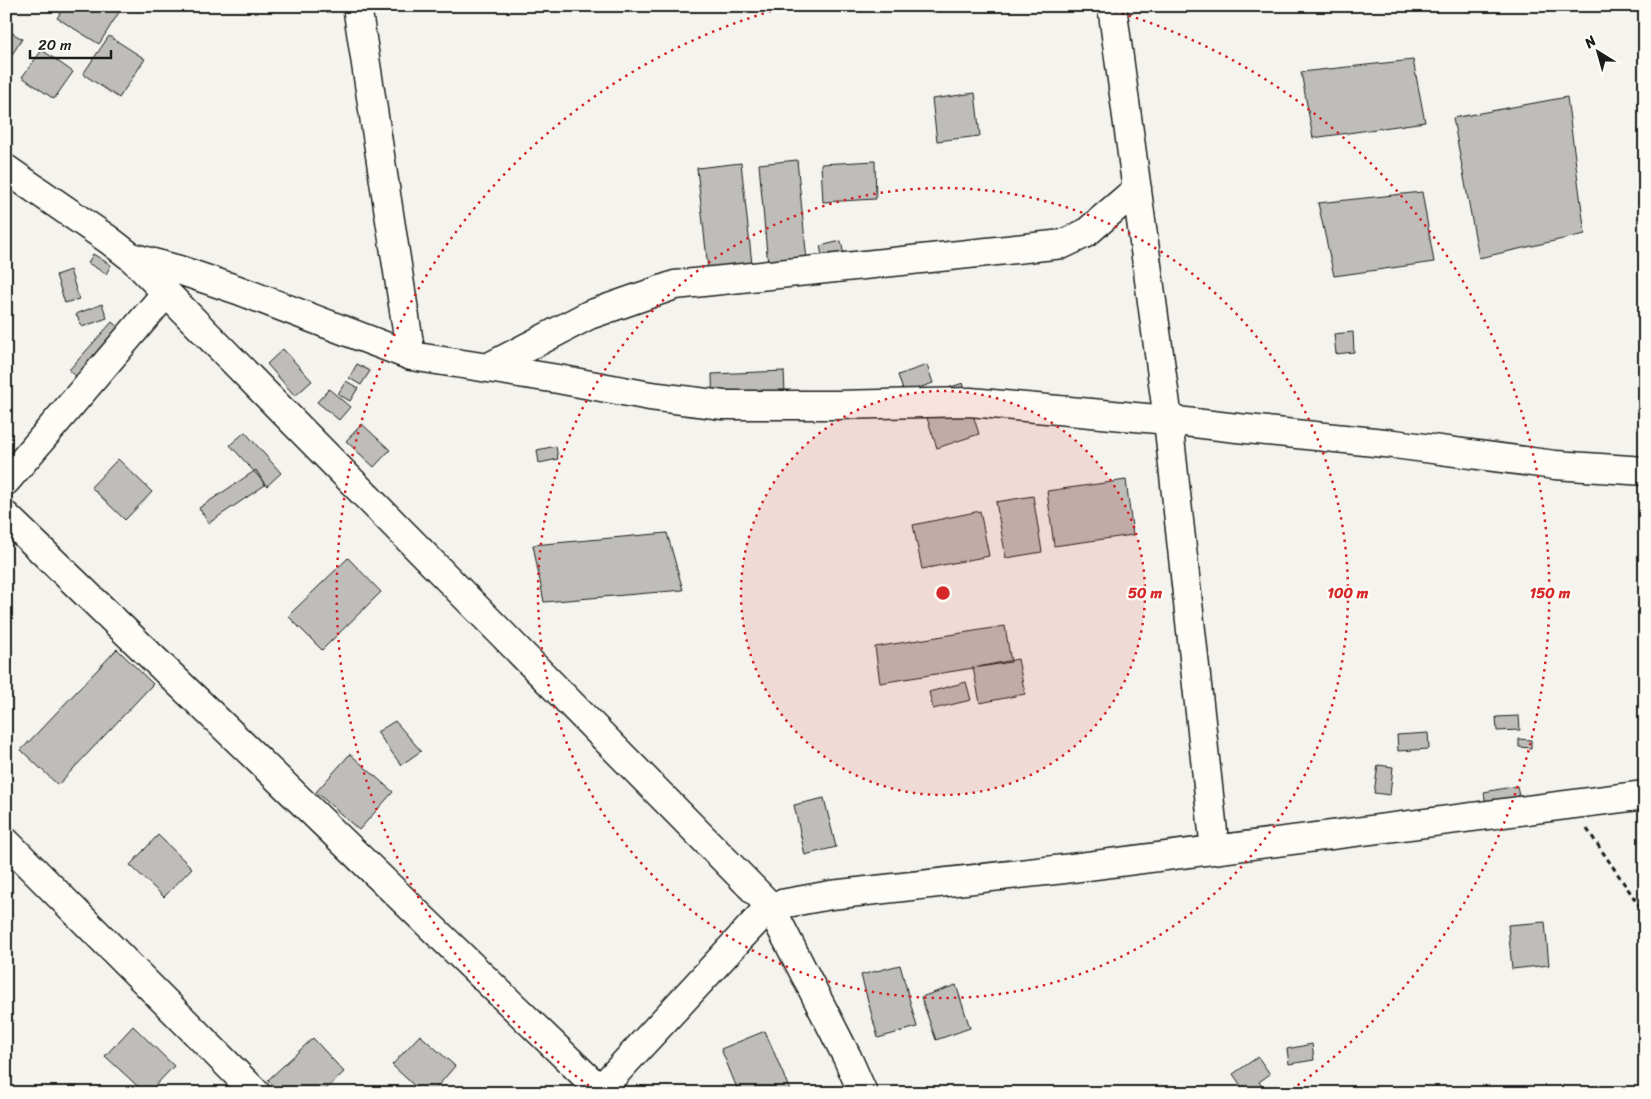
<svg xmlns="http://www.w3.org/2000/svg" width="1651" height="1099" font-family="Sriracha,sans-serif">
  <rect width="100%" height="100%" fill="#f4f3ee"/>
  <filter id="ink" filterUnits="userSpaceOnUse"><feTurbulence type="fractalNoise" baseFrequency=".02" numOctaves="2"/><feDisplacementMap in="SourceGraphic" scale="10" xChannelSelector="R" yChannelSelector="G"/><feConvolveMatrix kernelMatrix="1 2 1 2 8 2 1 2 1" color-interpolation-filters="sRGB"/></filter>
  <g filter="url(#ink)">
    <path fill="#bebdba" stroke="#1c1c1c" d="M65 6H123L99 44 57 18Z
      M6 29 22 39 6 64Z
      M109 36 145 59 119 98 83 74Z
      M42 50 73 72 54 99 22 77Z
      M1413 60 1425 122 1313 138 1301 72Z
      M975 93 980 136 937 141 932 99Z
      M1567 97 1585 234 1479 258 1453 118Z
      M797 160 807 261 768 265 759 164Z
      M875 161 876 199 823 202 821 164Z
      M741 163 752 264 708 269 697 168Z
      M1422 192 1434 262 1334 276 1318 203Z
      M841 241 845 260 824 265 820 246Z
      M93 254 111 265 106 274 88 263Z
      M70 270 79 299 65 303 56 275Z
      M102 304 107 318 82 327 76 314Z
      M112 322 135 342 92 390 69 370Z
      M1353 332 1354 352 1336 354 1334 334Z
      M283 349 312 381 295 396 267 364Z
      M357 364 370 371 361 385 349 378Z
      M927 365 933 383 904 393 898 375Z
      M784 371 786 416 713 419 712 374Z
      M346 381 358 388 350 401 338 394Z
      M963 383 979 434 937 448 920 397Z
      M329 389 350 407 339 420 317 402Z
      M362 424 390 450 374 467 346 441Z
      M245 432 281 473 267 486 230 445Z
      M556 446 558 459 539 463 537 450Z
      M118 459 152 492 125 520 91 487Z
      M256 470 265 485 209 523 199 508Z
      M1126 480 1133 535 1054 546 1047 491Z
      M1033 496 1042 552 1006 558 996 502Z
      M980 511 989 556 922 569 913 525Z
      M667 533 683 590 544 602 533 545Z
      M348 558 381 592 322 650 288 616Z
      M1005 626 1011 662 880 683 875 647Z
      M117 649 153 684 58 785 21 750Z
      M1018 659 1025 694 980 703 973 668Z
      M966 682 971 700 933 709 929 692Z
      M1519 716 1520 730 1497 731 1496 717Z
      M395 721 421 751 401 765 377 732Z
      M1428 733 1429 749 1398 751 1397 735Z
      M1519 739 1531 740V748L1519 747Z
      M350 754 393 792 359 830 316 792Z
      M1378 765 1393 767 1390 795 1374 793Z
      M1517 786 1521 807 1487 813 1484 792Z
      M824 798 836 847 805 855 794 805Z
      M158 835 192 868 164 897 130 865Z
      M1545 922 1549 965 1512 969 1508 925Z
      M900 965 917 1027 878 1038 861 975Z
      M956 985 970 1028 936 1040 921 997Z
      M133 1026 174 1066 148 1093H145L105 1056Z
      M765 1031 791 1093H739L721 1049Z
      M420 1035 455 1066 432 1093H422L392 1065Z
      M313 1038 344 1072 322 1093H280L268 1080Z
      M1312 1044 1314 1060 1289 1064 1287 1049Z
      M1258 1057 1270 1074 1259 1082 1267 1093H1246L1233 1074Z"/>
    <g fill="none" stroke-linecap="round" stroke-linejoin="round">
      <g stroke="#1c1c1c" stroke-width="31">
        <path id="minor" d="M357 6 411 356
          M1112 6 1168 420 1215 850
          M6 169 109 240 131 257 770 906 847 1057 863 1093
          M131 257 179 270 238 290 411 356 558 379 650 396 723 405H836L970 402 1168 420 1237 428 1394 444 1555 465 1645 471
          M487 368 589 315 675 285 1063 244 1086 233 1137 189
          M6 481 166 293
          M6 516 600 1090 601 1093
          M6 842 256 1093
          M597 1093 770 906 831 895 1064 869 1645 795"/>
      </g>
      <path stroke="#1c1c1c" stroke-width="3" stroke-dasharray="5 4" stroke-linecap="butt" d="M1587 829 1645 914"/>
      <use href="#minor" stroke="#fdfcf7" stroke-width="28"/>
    </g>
  </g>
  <circle cx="943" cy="593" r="202" fill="#d62828" fill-opacity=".12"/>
  <g fill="none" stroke="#d62828" stroke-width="2.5" stroke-dasharray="2.5 5">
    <circle cx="943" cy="593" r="202"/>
    <circle cx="943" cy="593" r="405"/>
    <path d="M595 1090A607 607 0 0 1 786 7M1100 7A607 607 0 0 1 1291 1090"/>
  </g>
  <circle cx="943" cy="593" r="8" fill="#d62828" stroke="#fdfcf7" stroke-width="2.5"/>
  <g font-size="15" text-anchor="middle" font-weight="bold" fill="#d62828" stroke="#fdfcf7" stroke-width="4.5" stroke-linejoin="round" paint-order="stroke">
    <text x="1145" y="598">50 m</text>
    <text x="1348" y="598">100 m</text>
    <text x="1550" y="598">150 m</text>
  </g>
  <rect width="1651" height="1099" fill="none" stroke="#fdfcf7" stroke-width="25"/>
  <rect x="12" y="12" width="1626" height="1074" fill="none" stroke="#1c1c1c" stroke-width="2" filter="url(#ink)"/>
  <g transform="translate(1598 52) rotate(323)" stroke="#fdfcf7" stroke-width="4" paint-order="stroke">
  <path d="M0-4L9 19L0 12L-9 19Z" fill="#1c1c1c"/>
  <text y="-8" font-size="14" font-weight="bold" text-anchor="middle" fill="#1c1c1c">N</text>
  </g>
  <path d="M30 50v8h81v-8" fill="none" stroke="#1c1c1c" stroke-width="2.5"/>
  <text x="38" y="50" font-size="15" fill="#1c1c1c" stroke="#fdfcf7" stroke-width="4" paint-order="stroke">20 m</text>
</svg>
